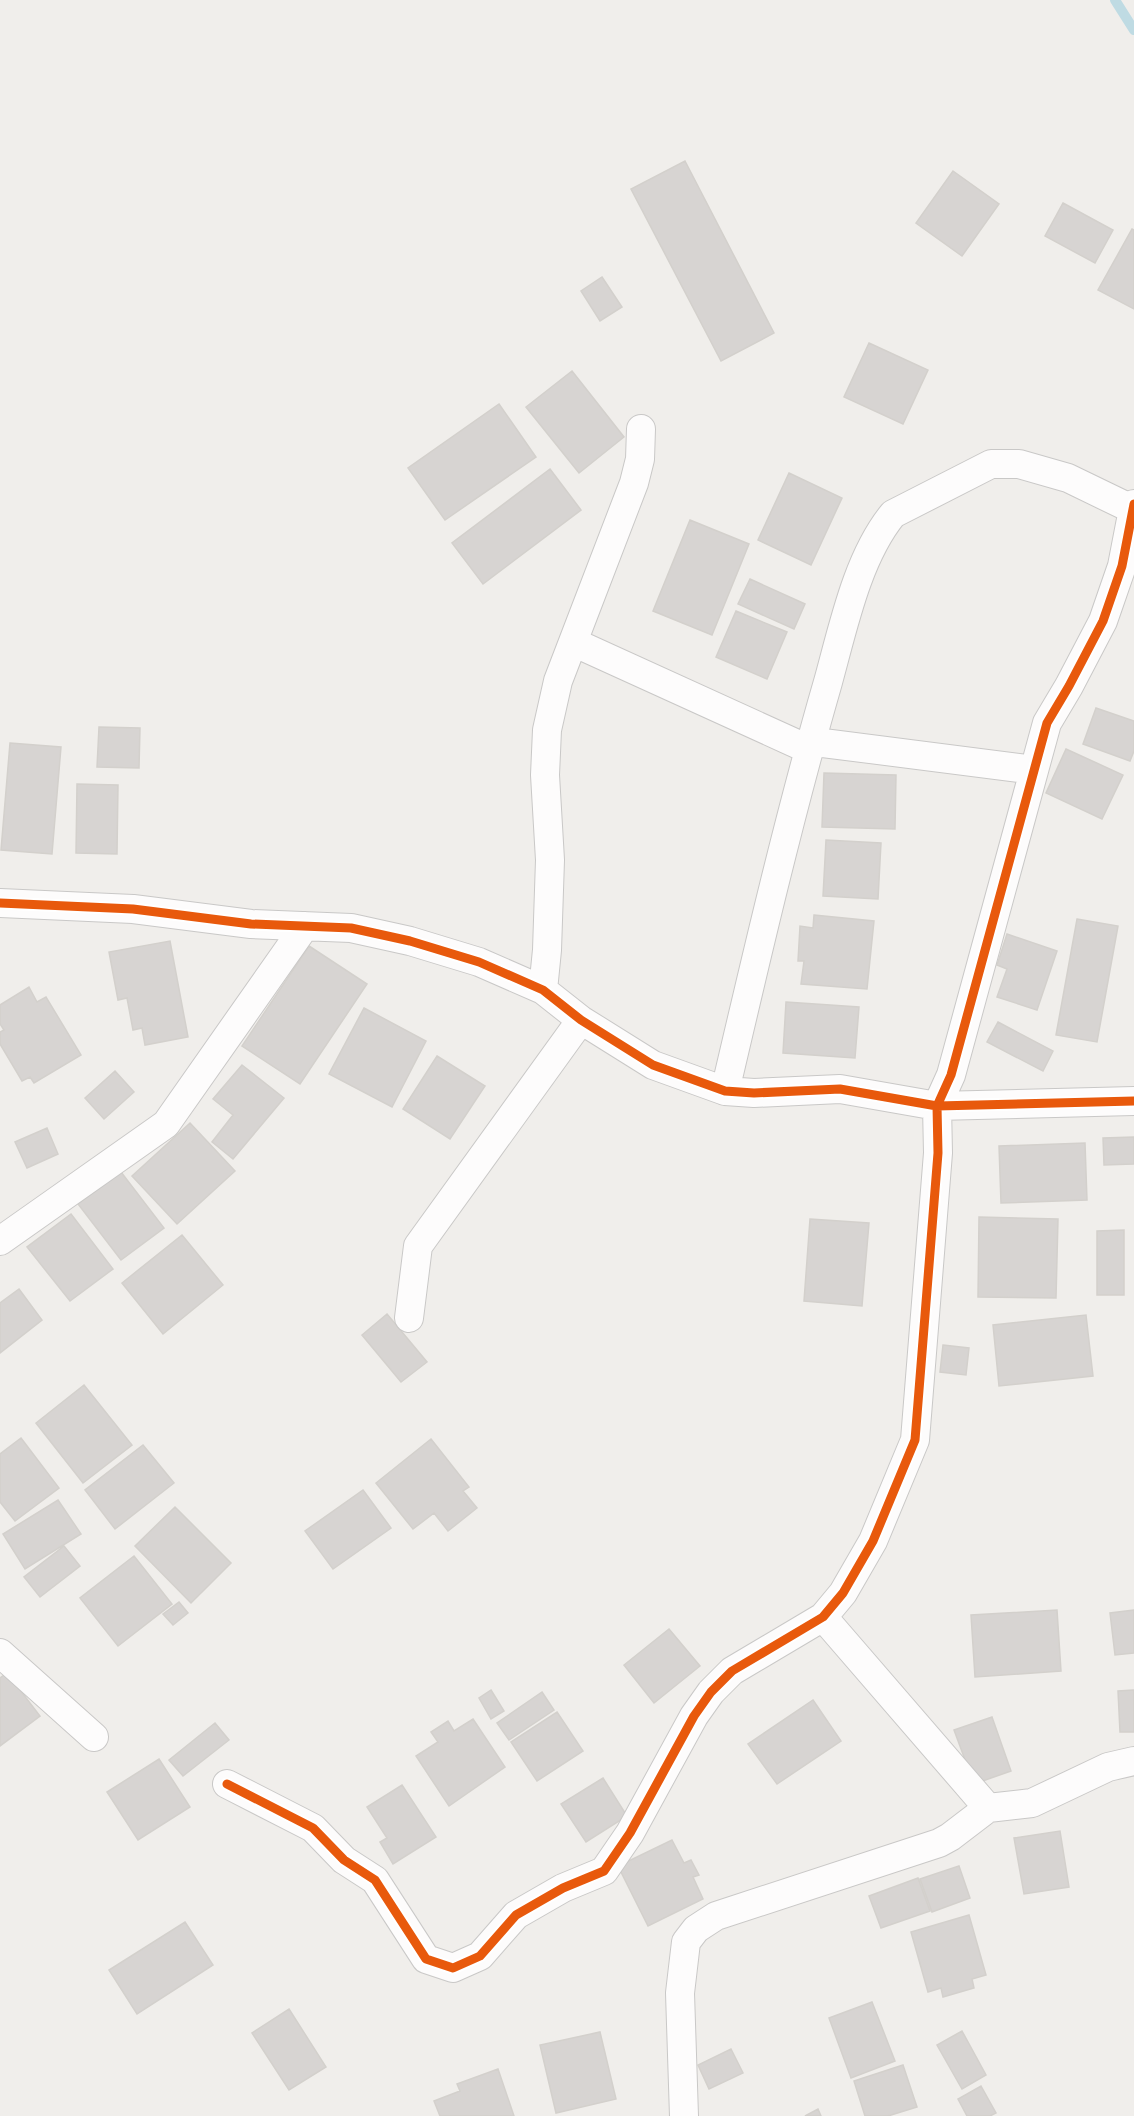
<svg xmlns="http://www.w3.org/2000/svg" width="1134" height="2116" font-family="'Asap Condensed',sans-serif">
  <rect width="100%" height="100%" fill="#f0eeeb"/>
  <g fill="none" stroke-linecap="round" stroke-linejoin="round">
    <path stroke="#bfdbe3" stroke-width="10" d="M1115 0 1134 30"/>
  </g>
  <path fill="#d7d4d2" stroke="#d3d0cc" stroke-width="1.5" d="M685 161 774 333 721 361 631 189Z
    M953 171 999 204 962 256 916 223Z
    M1063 203 1113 230 1095 263 1045 236Z
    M1132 229 1134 230V309L1098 290Z
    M602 277 622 307 600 321 581 291Z
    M869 343 928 370 903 424 844 397Z
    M572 371 624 437 579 473 526 407Z
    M499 404 536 457 445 520 408 468Z
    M550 469 581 510 483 584 452 543Z
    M789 473 842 498 811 565 758 540Z
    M690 520 749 544 712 635 653 611Z
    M750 579 805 604 794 629 738 604Z
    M736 611 787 632 767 679 716 657Z
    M1096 708 1134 721V751L1130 761 1083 744Z
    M99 727 140 728 139 768 97 767Z
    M10 743 61 747 52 854 1 850Z
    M1066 749 1123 775 1102 819 1046 793Z
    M824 773 896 775 895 829 822 827Z
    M77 784 118 785 117 854 76 853Z
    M826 840 881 843 878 899 823 896Z
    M814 915 874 921 867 989 801 984 804 961H798L800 926 813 928Z
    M1077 919 1118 926 1097 1042 1056 1035Z
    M1007 934 1057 951 1037 1010 997 997 1007 969 997 965Z
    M170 941 188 1037 145 1045 142 1028 133 1030 127 998 118 1000 109 952Z
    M309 946 367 984 300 1084 242 1046Z
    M29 987 37 1002 46 997 81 1055 34 1083 30 1077 22 1081 0 1044V1032L4 1030 0 1024V1005Z
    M786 1002 859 1007 855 1058 783 1053Z
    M364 1008 426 1041 392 1107 329 1074Z
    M998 1022 1053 1051 1043 1071 987 1042Z
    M437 1056 485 1086 450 1139 403 1109Z
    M242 1065 284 1098 233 1159 212 1142 233 1115 213 1099Z
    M115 1071 134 1092 104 1119 85 1098Z
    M190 1123 235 1171 177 1224 132 1176Z
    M47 1128 58 1154 27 1168 15 1142Z
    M1134 1137V1164L1104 1165 1103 1138Z
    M1085 1143 1087 1200 1001 1203 999 1146Z
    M121 1172 164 1228 121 1260 78 1204Z
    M71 1214 113 1269 70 1301 27 1247Z
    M979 1217 1058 1219 1056 1298 978 1297Z
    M810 1219 869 1223 862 1306 804 1301Z
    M1124 1230V1295H1097V1231Z
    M182 1235 223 1285 163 1334 122 1283Z
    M19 1289 42 1320 0 1353V1303Z
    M387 1314 427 1362 401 1382 362 1335Z
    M1086 1315 1093 1376 999 1386 993 1325Z
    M943 1345 969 1348 966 1375 940 1372Z
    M84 1385 132 1445 83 1483 36 1423Z
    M21 1438 59 1488 15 1521 0 1502V1454Z
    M431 1439 469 1487 463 1491 477 1508 448 1531 434 1513 413 1529 376 1483Z
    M143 1445 174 1483 115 1529 85 1490Z
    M363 1490 391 1528 333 1569 305 1531Z
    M58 1500 81 1534 25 1569 3 1534Z
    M175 1507 231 1563 191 1603 135 1546Z
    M64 1546 80 1566 40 1597 24 1577Z
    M134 1556 172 1604 118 1646 80 1598Z
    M179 1602 188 1613 173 1625 163 1614Z
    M1057 1610 1061 1671 975 1677 971 1615Z
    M1134 1610V1653L1115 1655 1110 1613Z
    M669 1629 700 1666 654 1703 624 1665Z
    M7 1673 40 1716 0 1746V1678Z
    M491 1690 504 1711 491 1719 479 1698Z
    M1134 1690V1732H1120L1118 1691Z
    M542 1692 554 1710 509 1740 497 1723Z
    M813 1700 841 1741 777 1784 748 1744Z
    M557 1712 583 1751 537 1781 511 1742Z
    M992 1717 1011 1771 974 1784 954 1730Z
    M473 1719 505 1767 449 1806 416 1756 438 1742 431 1732 448 1721 454 1731Z
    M215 1723 229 1740 183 1776 169 1760Z
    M159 1759 190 1807 138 1840 107 1792Z
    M603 1778 627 1816 586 1842 561 1804Z
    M402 1785 436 1837 393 1864 380 1842 387 1838 367 1807Z
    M1060 1831 1069 1887 1024 1894 1014 1838Z
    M672 1840 684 1863 691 1860 699 1875 693 1877 703 1899 648 1926 618 1866Z
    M959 1866 970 1898 932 1912 920 1879Z
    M918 1878 930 1911 881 1928 869 1896Z
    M969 1915 986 1975 972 1979 974 1988 943 1997 941 1988 928 1992 911 1932Z
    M185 1922 213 1965 137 2014 109 1970Z
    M872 2002 895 2061 851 2078 829 2018Z
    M289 2009 326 2067 289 2090 252 2033Z
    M962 2031 986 2075 962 2089 937 2045Z
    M600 2032 616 2099 556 2113 540 2045Z
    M731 2049 743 2073 709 2089 698 2065Z
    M903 2065 917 2107 888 2116H865L854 2081Z
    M498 2069 514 2116H440L434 2101 460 2091 457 2084Z
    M981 2086 996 2113 990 2116H967L958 2099Z
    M818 2109 821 2116H805Z"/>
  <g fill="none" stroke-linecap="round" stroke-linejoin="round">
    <g stroke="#c9c8c7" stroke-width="30">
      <path id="street" d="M573 642 808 749
        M811 740 823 743 1034 770
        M0 903 133 909 251 924 351 928 410 941 479 962 543 990 581 1020 653 1065 725 1091 754 1093 840 1089 937 1106 1134 1101
        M543 990 547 950 550 860 545 775 547 730 558 681 634 483 640 459 641 429
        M725 1091C757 954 789 817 828 682 843 628 857 558 893 514L991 464H1019L1068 478 1132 509
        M0 1241 166 1124 305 926
        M409 1318 418 1246 581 1020
        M823 1617 988 1808
        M0 1653 94 1737
        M227 1784 313 1828 344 1860 375 1880 426 1959 453 1968 480 1956 516 1915 563 1888 604 1871 630 1833 694 1716 711 1692 732 1671 823 1617 843 1593 873 1541 915 1440 938 1153 937 1106 951 1075 1047 723 1069 686 1103 621 1122 566 1134 504
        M684 2116 680 1993 686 1942 696 1929 716 1916 939 1843 950 1837 988 1808 1032 1803 1108 1767 1134 1761"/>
    </g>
    <use href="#street" stroke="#fdfcfc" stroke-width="28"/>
    <g stroke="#fff" stroke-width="13">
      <path id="cycleway" d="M0 903 133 909 251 924 351 928 410 941 479 962 543 990 581 1020 653 1065 725 1091 754 1093 840 1089 937 1106 1134 1101
        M227 1784 313 1828 344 1860 375 1880 426 1959 453 1968 480 1956 516 1915 563 1888 604 1871 630 1833 694 1716 711 1692 732 1671 823 1617 843 1593 873 1541 915 1440 938 1153 937 1106 951 1075 1047 723 1069 686 1103 621 1122 566 1134 504"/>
    </g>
    <use href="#cycleway" stroke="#e8590c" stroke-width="9"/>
  </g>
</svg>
